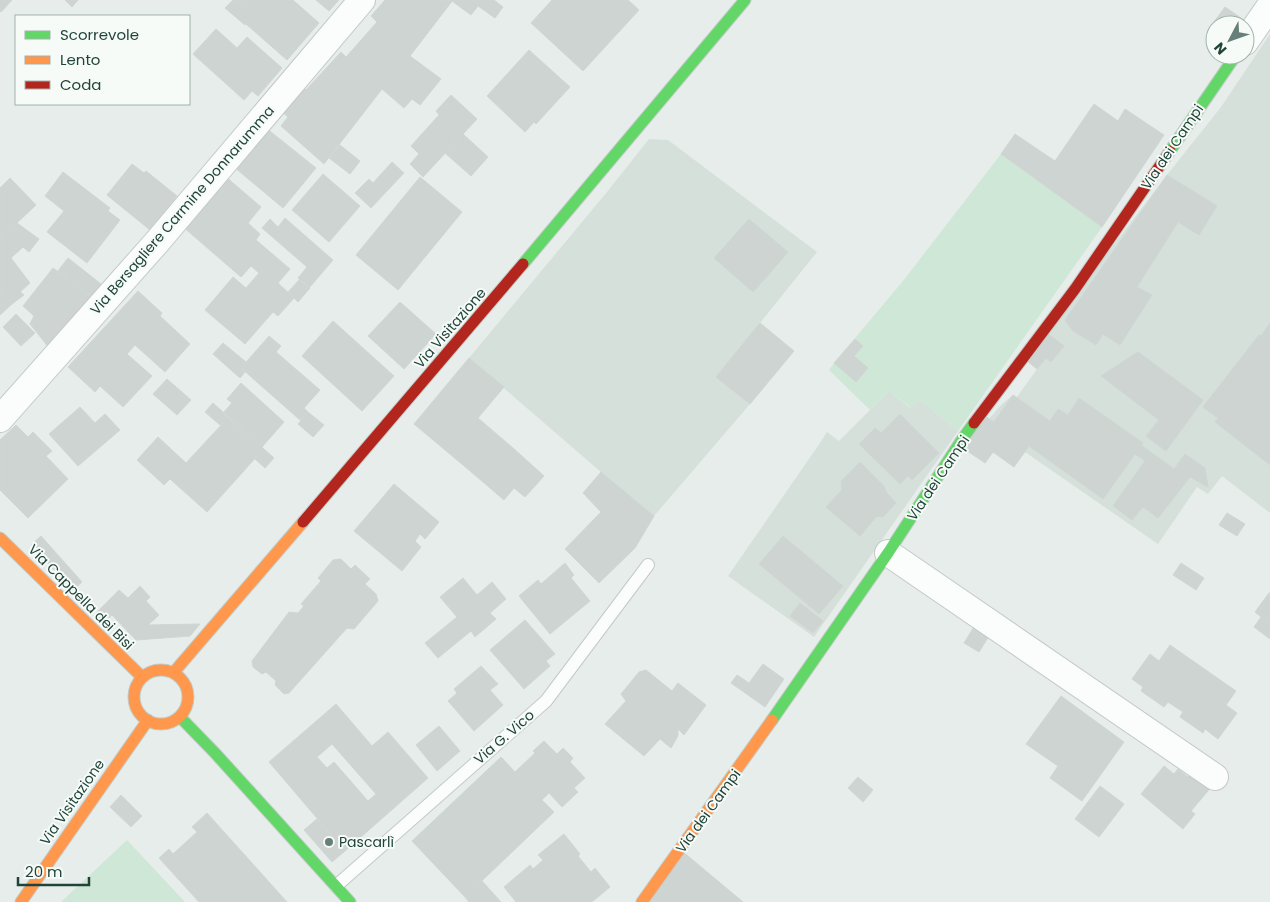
<svg xmlns="http://www.w3.org/2000/svg" width="1270" height="902" font-family="Poppins,sans-serif">
  <rect width="100%" height="100%" fill="#e7edea"/>
  <path fill="#d5e0da" d="M1270 34V513L1222 476 1208 494 1197 487 1158 544 1025 452 1014 467 993 452 985 463 963 448 1002 404 1013 395 1017 397 1037 369 1026 360 1167 175 1221 107Z
    M649 139 668 140 817 252 760 323 794 351 750 404 654 516 601 472 469 358 607 192Z
    M889 391 910 408 920 400 958 431 814 637 728 576 820 443 827 432 839 441Z"/>
  <path fill="#cfe7d6" d="M1001 154 1102 227 958 431 920 400 911 408 889 391 870 410 829 370 834 363 903 281Z
    M127 840 185 902H61Z"/>
  <path fill="#ced4d2" stroke="#cfd6d3" fill-rule="evenodd" d="M0 0H12L1 12 0 11Z
    M65 0H78L72 7Z
    M233 0H234L253 16 245 25 225 8Z
    M234 0H293L319 23 287 60 246 24 253 16Z
    M316 0H339L329 11Z
    M385 0H453L410 56 441 79 420 105 412 99 404 108 382 89 324 164 281 126 288 117 280 110 302 86 306 90 341 52 346 57 377 22 371 16Z
    M453 0H494L503 7 495 18 478 6 471 15 452 1Z
    M552 0H628L639 10 583 71 531 23Z
    M1225 7 1244 20 1240 25H1217L1214 22Z
    M216 29 237 48 247 37 282 68 258 96 252 91 244 100 193 54Z
    M529 50 570 87 536 124 534 122 525 132 487 96Z
    M451 95 477 119 423 177 410 164 419 154 411 146 439 115 436 111Z
    M1094 104 1118 121 1125 109 1164 135 1102 227 1001 154 1015 134 1055 161Z
    M266 128 316 168 283 208 234 167Z
    M463 134 488 157 471 176 445 153Z
    M340 145 360 161 350 174 329 158Z
    M392 162 404 173 371 208 355 193 369 179 373 183Z
    M132 164 144 173 146 171 177 196 150 230 107 195Z
    M63 172 110 208 108 211 120 220 87 263 47 232 64 211 45 196Z
    M323 174 360 206 329 242 292 210Z
    M1167 175 1217 206 1199 235 1178 222 1137 287 1152 295 1120 345 1103 334 1096 345 1072 330 1065 320Z
    M225 176 261 207 248 223 260 234 256 240 290 269 278 283 294 298 278 316 273 312 245 344 205 310 233 277 246 288 259 273 251 266 241 277 182 226Z
    M420 177 462 212 398 290 356 255Z
    M10 178 36 205 0 239V188Z
    M285 218 333 260 309 288 298 278 307 267 262 228 270 219 278 227Z
    M749 219 788 252 770 273 731 239Z
    M17 223 39 239 29 252 23 247 11 258 30 283 20 292 24 295 12 304 0 290V239Z
    M731 239 770 273 753 292 714 258Z
    M68 258 101 284 91 297 58 271Z
    M53 268 92 297 50 349 30 324 34 316 23 306Z
    M300 279 310 288 298 302 288 292Z
    M0 290 12 304 0 315Z
    M138 291 162 313 160 316 190 344 165 372 135 345 127 354 152 376 123 407 100 386 95 392 68 367Z
    M400 302 436 334 404 369 368 336Z
    M16 314 35 333 21 346 3 327Z
    M333 321 394 376 362 411 302 356Z
    M760 323 794 351 750 404 716 377Z
    M1270 323V465L1215 422 1218 418 1203 407 1259 335 1261 336Z
    M1047 333 1064 346 1051 362 1046 358 1037 369 1026 360Z
    M269 336 281 346 276 352 320 390 304 408 308 412 300 420 241 368Z
    M855 339 863 346 854 356 868 368 856 382 834 363Z
    M223 343 246 362 241 368 245 372 240 378 213 354Z
    M1138 352 1203 400 1166 451 1146 436 1159 420 1101 376Z
    M469 358 504 387 467 431 482 443 463 465 414 424Z
    M167 379 191 400 177 415 153 394Z
    M241 383 284 422 262 447 223 413 232 403 227 399Z
    M1013 395 1050 421 1058 409 1068 415 1079 398 1143 443 1141 445 1174 469 1185 454 1205 468 1208 487 1190 477 1158 518 1143 507 1132 520 1113 506 1145 461 1135 454 1103 499 1029 446 1014 467 993 452 985 463 963 448 985 416 994 422Z
    M213 403 274 458 265 468 255 459 259 454 224 422 220 425 205 412Z
    M80 407 95 423 105 414 120 430 78 466 49 434Z
    M308 412 324 425 313 437 298 424Z
    M900 414 939 453 912 480 908 476 900 484 859 444 875 428 881 433Z
    M478 418 513 448 483 482 463 465 482 443 467 431Z
    M224 422 259 454 207 512 170 479 164 485 137 460 158 437 186 463Z
    M16 425 28 437 33 432 52 451 46 456 68 479 28 518 0 490V440Z
    M513 448 544 476 525 497 514 488 504 500 483 482Z
    M860 462 883 485 887 493 896 503 883 517 877 516 860 536 826 507 842 490 841 481Z
    M601 472 654 516 635 548 599 583 565 549 601 512 583 493Z
    M394 484 439 522 425 539 420 534 415 541 421 547 402 571 354 531Z
    M1227 513 1245 524 1237 536 1219 525Z
    M41 536 82 582 73 590 31 545Z
    M783 536 843 586 819 614 759 564Z
    M341 559 351 569 355 565 370 579 365 584 376 594 378 601 354 629 347 628 289 693 284 694 275 685 276 681 266 672 262 674 253 667 252 661 289 612 298 613 304 606 301 604 321 581 318 578 333 560Z
    M565 563 574 575 571 578 590 601 550 634 519 596 538 580 541 584Z
    M1181 563 1204 578 1196 590 1173 575Z
    M463 578 477 595 492 582 506 599 490 613 496 619 475 637 471 631 438 658 425 643 457 617 440 597Z
    M140 586 150 597 146 601 159 615 148 625 200 624 190 636 136 640 112 615 104 623 95 614 119 590 128 598Z
    M1269 593H1270V624L1255 612Z
    M800 603 823 621 813 633 790 616Z
    M1261 617 1270 624V639L1254 627Z
    M525 620 555 654 546 661 550 666 524 689 490 650Z
    M974 627 989 636 979 652 964 643Z
    M1170 645 1236 691 1226 705 1237 713 1218 739 1205 729 1203 733 1180 717 1183 712 1168 702 1164 707 1141 691 1143 687 1132 679 1150 654 1159 661Z
    M763 664 784 679 765 707 731 683 737 675 749 683Z
    M481 666 498 684 490 690 503 705 474 731 448 701 457 693 454 689Z
    M646 670 672 691 678 683 706 705 684 735 678 729V736L671 748 660 739 644 756 605 724 626 701 621 694 639 672Z
    M1061 696 1124 742 1082 801 1050 778 1058 766 1026 744Z
    M336 704 372 746 388 732 428 778 345 851 269 762ZM332 744 376 794 368 801 334 762 327 768 317 757Z
    M439 726 460 751 437 771 416 745Z
    M544 741 557 754 563 748 573 758 570 762 585 778 574 788 578 792 562 807 549 793 542 800 554 812 465 897 412 841 501 757 515 772 535 753 533 751Z
    M1164 766 1174 774 1178 769 1188 777 1194 769 1213 785 1191 811 1195 814 1183 829 1141 794Z
    M858 777 873 790 863 802 848 788Z
    M1100 786 1124 804 1099 837 1075 819Z
    M121 795 142 816 131 827 110 807Z
    M207 813 287 902H199L159 858 169 849 173 854 197 832 192 827Z
    M317 819 345 851 332 862 304 830Z
    M564 834 580 854 578 856 591 872 595 868 610 887 592 902H516L504 887 530 865 533 869 543 860 538 855Z
    M682 851 743 902H647Z
    M482 881 501 902H469L465 897Z"/>
  <g fill="none" stroke-linecap="round" stroke-linejoin="round">
    <g stroke="#c4cac7" stroke-width="14">
      <path id="lane" d="M336 886 546 701 648 565"/>
    </g>
    <g stroke="#c4cac7" stroke-width="28">
      <path id="street" d="M1245 42 1270 6
        M0 419 157 242 362 0
        M888 553 1215 777"/>
    </g>
    <g stroke="#c2cbc7" stroke-width="13">
      <path id="fast" d="M1170 151 1236 55
        M523 264 745 0
        M180 717 215 753 350 902
        M772 720 888 553 963 438 974 423"/>
    </g>
    <g stroke="#c2cbc7" stroke-width="13">
      <path id="slow" d="M0 538 142 677
        M134 697a27 27 0 1 1 54 0a27 27 0 1 1-54 0Z
        M174 672 303 522
        M21 902 148 720
        M642 902 772 720"/>
    </g>
    <g stroke="#c2cbc7" stroke-width="13">
      <path id="jam" d="M974 423 1075 289 1170 151
        M303 522 523 264"/>
    </g>
    <use href="#lane" stroke="#fbfcfc" stroke-width="12"/>
    <use href="#street" stroke="#fbfcfc" stroke-width="26"/>
    <use href="#fast" stroke="#63d668" stroke-width="11"/>
    <use href="#slow" stroke="#ff974d" stroke-width="11"/>
    <use href="#jam" stroke="#b3261e" stroke-width="11"/>
  </g>
  <circle fill="#667f78" stroke="#f6fbf8" stroke-width="2" cx="329" cy="842" r="5"/>
  <g text-anchor="middle" dominant-baseline="central" stroke-width="4" stroke-linejoin="round" paint-order="stroke">
    <g font-size="14" fill="#21443a" stroke="#f6fbf8">
      <text transform="translate(1172 147) rotate(-56)">Via dei Campi</text>
      <text transform="translate(182 210) rotate(-49)">Via Bersagliere Carmine Donnarumma</text>
      <text transform="translate(450 328) rotate(-49)">Via Visitazione</text>
      <text transform="translate(938 478) rotate(-56)">Via dei Campi</text>
      <text transform="translate(81 597) rotate(45)">Via Cappella dei Bisi</text>
      <text transform="translate(504 737) rotate(-41)">Via G. Vico</text>
      <text transform="translate(72 802) rotate(-55)">Via Visitazione</text>
      <text transform="translate(708 811) rotate(-54)">Via dei Campi</text>
    </g>
    <g font-size="14" fill="#21443a" stroke="#f6fbf8" text-anchor="start">
      <text x="339" y="842">Pascarlì</text>
    </g>
  </g>
  <rect x="15" y="15" width="175" height="90" fill="#f6fbf8" stroke="#a1b2ac"/>
  <rect x="25" y="31" width="25" height="8" fill="#63d668" stroke="#a1b2ac"/>
  <text x="60" y="40" font-size="15" fill="#21443a">Scorrevole</text>
  <rect x="25" y="56" width="25" height="8" fill="#ff974d" stroke="#a1b2ac"/>
  <text x="60" y="65" font-size="15" fill="#21443a">Lento</text>
  <rect x="25" y="81" width="25" height="8" fill="#b3261e" stroke="#a1b2ac"/>
  <text x="60" y="90" font-size="15" fill="#21443a">Coda</text>
  <g transform="translate(1230 40) rotate(229)"><circle r="24" fill="#f6fbf8" stroke="#a1b2ac"/>
  <path d="M0-4L9 19L0 12L-9 19Z" fill="#667f78"/>
  <text y="-8" font-size="14" font-weight="bold" text-anchor="middle" fill="#21443a">N</text>
  </g>
  <path d="M18 877v8h71v-8" fill="none" stroke="#21443a" stroke-width="2.5"/>
  <text x="25" y="877" font-size="15" fill="#21443a" stroke="#f6fbf8" stroke-width="4" paint-order="stroke">20 m</text>
</svg>
